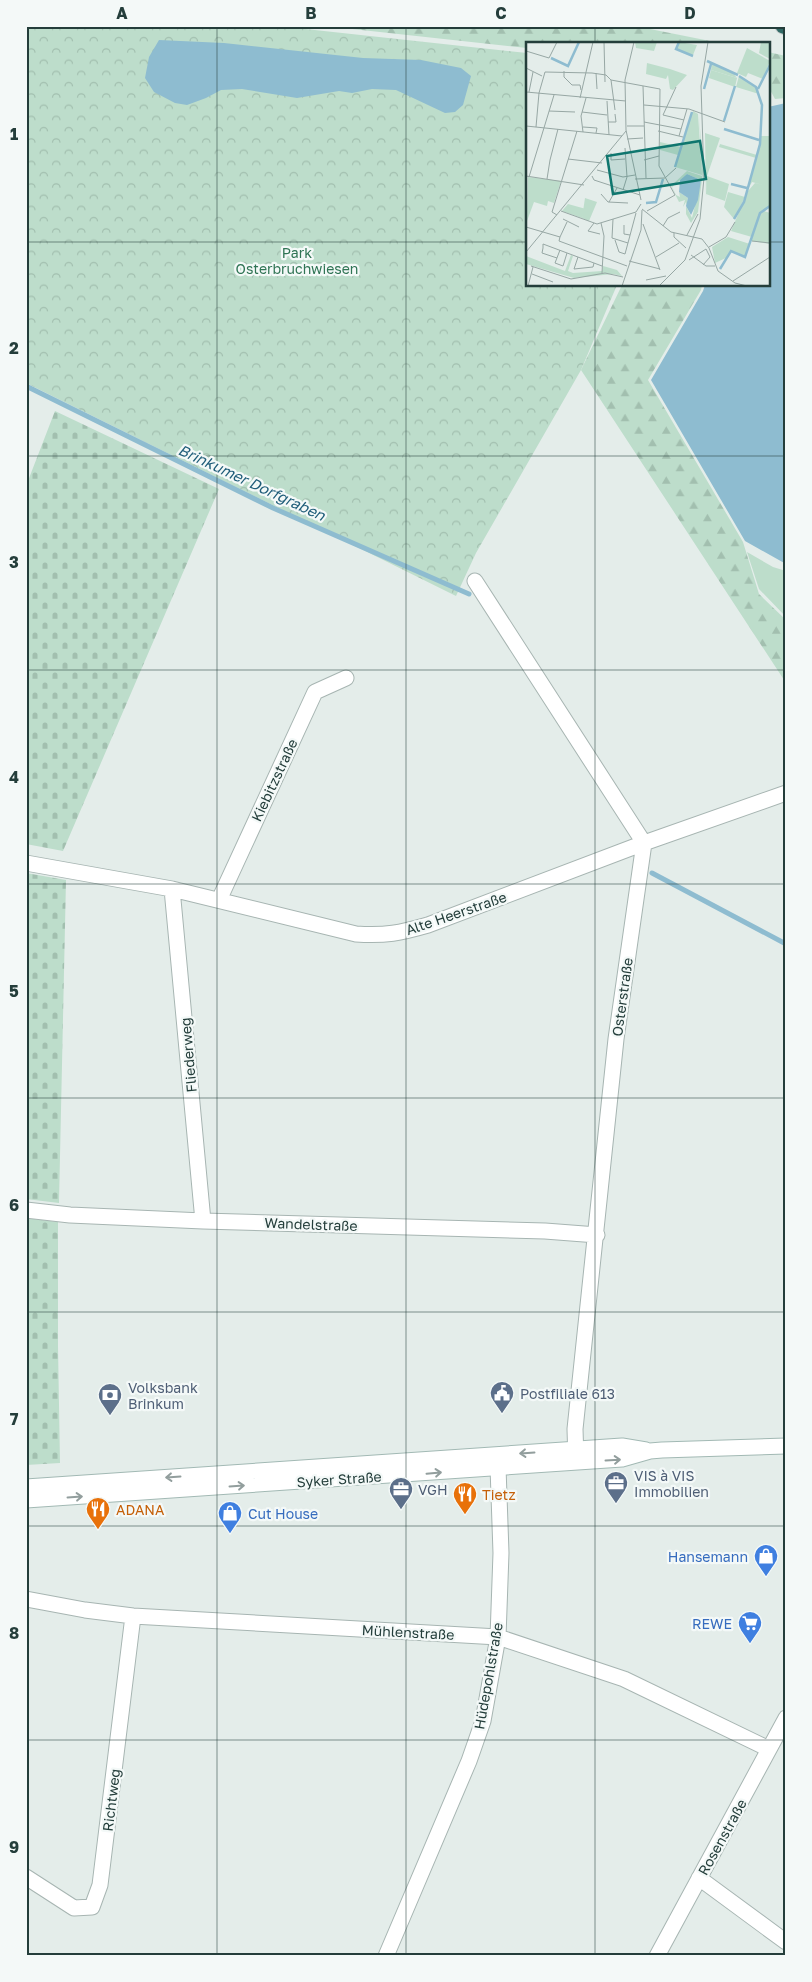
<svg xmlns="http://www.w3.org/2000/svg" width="812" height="1982" font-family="'Golos Text',sans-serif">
  <defs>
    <pattern id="forest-firs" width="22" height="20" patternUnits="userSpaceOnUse" patternTransform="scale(1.25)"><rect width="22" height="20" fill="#bdddcb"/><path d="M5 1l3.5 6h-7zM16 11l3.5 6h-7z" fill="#a2bfaf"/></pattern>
    <pattern id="cemetery-stones" width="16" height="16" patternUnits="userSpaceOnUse" patternTransform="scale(1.25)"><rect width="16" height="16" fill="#bdddcb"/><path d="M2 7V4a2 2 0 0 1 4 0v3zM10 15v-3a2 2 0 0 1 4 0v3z" fill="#a2bfaf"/></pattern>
    <pattern id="park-crowns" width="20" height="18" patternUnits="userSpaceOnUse" patternTransform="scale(1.25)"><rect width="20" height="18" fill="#bdddcb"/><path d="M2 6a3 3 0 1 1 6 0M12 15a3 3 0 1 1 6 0" fill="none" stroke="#a2bfaf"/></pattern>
  </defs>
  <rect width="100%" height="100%" fill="#e4edea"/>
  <path fill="#bdddcb" d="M747 552 773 567 786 571V617L759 589Z"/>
  <path fill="url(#forest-firs)" d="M325 26H635L725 44H527V48Z
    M768 52 786 56V98L775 99 768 86Z
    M622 285H702L701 290 648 380 743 542 759 594 786 620V683L581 370Z"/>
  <path fill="url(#cemetery-stones)" d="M55 411 219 489 63 851 26 844V486Z
    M26 873 66 880 59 1203 26 1199Z
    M26 1218 58 1222V1346L60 1463 26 1465Z"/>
  <path fill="url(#park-crowns)" d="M26 26H278L527 53V285H617L581 370 476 553 456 596 26 383Z"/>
  <path fill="#8ebcd0" d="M159 40 224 43 363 58 421 60 461 68 471 76 463 105 455 112 445 113 396 90 372 89 352 93 339 91 297 98 242 89 221 90 206 98 187 105 175 103 154 92 145 78 149 57Z
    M786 103V564L745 541 651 380 703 291 705 285H768V107Z"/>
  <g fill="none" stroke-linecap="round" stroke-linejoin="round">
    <path stroke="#8ebcd0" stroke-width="5" d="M26 386 273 508 469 594
      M652 873 786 944"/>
    <g stroke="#a7b5b2" stroke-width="17">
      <path id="street" d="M475 581 644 843 616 1039 575 1429 576 1461
        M26 863 172 889 356 934C386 936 400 933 428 925L644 843 786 793
        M172 889 203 1221
        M219 900 315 692 346 678
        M26 1210 70 1215 203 1221 545 1231 597 1235
        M26 1599 85 1610 133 1616 498 1637 624 1679 769 1749
        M26 1877 74 1908 92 1907 100 1885 133 1616
        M699 1878 786 1942
        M386 1956 469 1761 483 1721 498 1637 501 1553 498 1467
        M657 1956 786 1718"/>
    </g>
    <g stroke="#a2b9b4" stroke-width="17">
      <path id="secondary" d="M26 1487 622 1446 646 1450
        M26 1500 622 1459 650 1451 662 1450 786 1446"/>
    </g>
    <g stroke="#c2c9c8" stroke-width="17">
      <path id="highway" d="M783 26 786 27"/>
    </g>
    <use href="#street" stroke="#fff" stroke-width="15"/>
    <use href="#secondary" stroke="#fff" stroke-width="15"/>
    <use href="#highway" stroke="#306a66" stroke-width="15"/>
  </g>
  <defs><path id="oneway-shaft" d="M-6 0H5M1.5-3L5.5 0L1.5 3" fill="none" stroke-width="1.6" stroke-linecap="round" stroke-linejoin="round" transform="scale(1.25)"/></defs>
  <g stroke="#929e9d">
    <use href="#oneway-shaft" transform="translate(527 1453) rotate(176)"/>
    <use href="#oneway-shaft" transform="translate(613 1460) rotate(-3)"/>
    <use href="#oneway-shaft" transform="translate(434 1473) rotate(-5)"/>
    <use href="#oneway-shaft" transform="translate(173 1477) rotate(176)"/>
    <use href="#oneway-shaft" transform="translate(237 1486) rotate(-4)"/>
    <use href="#oneway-shaft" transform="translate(75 1497) rotate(-4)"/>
  </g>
  <path fill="none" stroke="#243e3b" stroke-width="1" stroke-opacity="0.55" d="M217 26V1956M406 26V1956M595 26V44M26 242H527M768 242H786M595 285V1956M26 456H786M26 670H786M26 884H786M26 1098H786M26 1312H786M26 1526H786M26 1740H786"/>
  <defs>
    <g id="civic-pin" transform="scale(1.25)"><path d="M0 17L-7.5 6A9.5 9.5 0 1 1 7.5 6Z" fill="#5c6f8a" stroke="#f4f9f8"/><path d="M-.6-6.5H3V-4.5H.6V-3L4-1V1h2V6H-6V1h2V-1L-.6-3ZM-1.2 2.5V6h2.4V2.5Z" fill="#fff"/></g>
    <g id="bank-pin" transform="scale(1.25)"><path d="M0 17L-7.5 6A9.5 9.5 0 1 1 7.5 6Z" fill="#5c6f8a" stroke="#f4f9f8"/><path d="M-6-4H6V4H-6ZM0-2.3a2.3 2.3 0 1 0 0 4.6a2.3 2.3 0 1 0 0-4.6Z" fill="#fff"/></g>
    <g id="office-pin" transform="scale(1.25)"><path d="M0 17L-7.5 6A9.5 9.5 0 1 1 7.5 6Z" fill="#5c6f8a" stroke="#f4f9f8"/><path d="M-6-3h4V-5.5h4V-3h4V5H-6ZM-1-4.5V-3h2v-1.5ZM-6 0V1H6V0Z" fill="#fff"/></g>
    <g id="restaurant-pin" transform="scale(1.25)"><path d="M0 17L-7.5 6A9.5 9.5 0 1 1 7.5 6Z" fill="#e8710a" stroke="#f4f9f8"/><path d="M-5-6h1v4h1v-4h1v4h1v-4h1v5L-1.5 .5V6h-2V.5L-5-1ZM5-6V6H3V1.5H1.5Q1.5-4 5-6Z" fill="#fff"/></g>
    <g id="shop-pin" transform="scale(1.25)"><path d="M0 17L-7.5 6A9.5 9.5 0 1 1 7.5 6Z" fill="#3f7fe0" stroke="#f4f9f8"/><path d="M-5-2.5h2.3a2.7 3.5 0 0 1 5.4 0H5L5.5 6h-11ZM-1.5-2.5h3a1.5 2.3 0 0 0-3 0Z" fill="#fff"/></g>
    <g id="supermarket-pin" transform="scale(1.25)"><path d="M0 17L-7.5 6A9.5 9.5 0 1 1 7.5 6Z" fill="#3f7fe0" stroke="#f4f9f8"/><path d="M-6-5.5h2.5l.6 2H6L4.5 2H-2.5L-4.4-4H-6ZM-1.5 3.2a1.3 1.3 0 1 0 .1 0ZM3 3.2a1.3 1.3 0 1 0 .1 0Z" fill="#fff"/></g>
  </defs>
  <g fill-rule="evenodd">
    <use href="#civic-pin" x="502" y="1393"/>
    <use href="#bank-pin" x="110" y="1395"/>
    <use href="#office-pin" x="616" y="1483"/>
    <use href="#office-pin" x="401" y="1489"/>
    <use href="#restaurant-pin" x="465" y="1494"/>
    <use href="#restaurant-pin" x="98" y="1509"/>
    <use href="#shop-pin" x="230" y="1513"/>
    <use href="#shop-pin" x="766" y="1556"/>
    <use href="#supermarket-pin" x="750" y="1623"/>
  </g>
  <g text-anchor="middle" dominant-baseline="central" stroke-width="4.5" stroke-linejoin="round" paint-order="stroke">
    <g font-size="14" fill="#2f7454" stroke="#f4f9f8">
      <text x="297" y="252">Park<tspan x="297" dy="16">Osterbruchwiesen</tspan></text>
    </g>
    <g font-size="14" fill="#243e3b" stroke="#f4f9f8">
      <text transform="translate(274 780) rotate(-65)">Kiebitzstraße</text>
      <text transform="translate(456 913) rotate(-19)">Alte Heerstraße</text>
      <text transform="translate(622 997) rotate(-82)">Osterstraße</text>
      <text transform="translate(188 1055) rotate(-95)">Fliederweg</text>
      <text transform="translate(311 1224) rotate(2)">Wandelstraße</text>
      <text transform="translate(339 1479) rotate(-4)">Syker Straße</text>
      <text transform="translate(408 1632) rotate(3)">Mühlenstraße</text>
      <text transform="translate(488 1676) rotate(-80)">Hüdepohlstraße</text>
      <text transform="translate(111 1800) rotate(-83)">Richtweg</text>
      <text transform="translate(722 1837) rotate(-61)">Rosenstraße</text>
    </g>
    <g font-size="14" fill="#4e5e75" stroke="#f4f9f8" text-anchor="start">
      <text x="128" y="1387">Volksbank<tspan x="128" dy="16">Brinkum</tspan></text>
      <text x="520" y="1393">Postfiliale 613</text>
      <text x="634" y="1475">VIS à VIS<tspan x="634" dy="16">Immobilien</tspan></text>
      <text x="418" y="1489">VGH</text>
    </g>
    <g font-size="14" fill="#c56008" stroke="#f4f9f8" text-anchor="start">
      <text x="482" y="1494">Tietz</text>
      <text x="116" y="1509">ADANA</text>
    </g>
    <g font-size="14" fill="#366cbe" stroke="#f4f9f8" text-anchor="end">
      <text x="248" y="1513" text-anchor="start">Cut House</text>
      <text x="748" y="1556">Hansemann</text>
      <text x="732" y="1623">REWE</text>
    </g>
    <g font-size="15" font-style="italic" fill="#1f5d79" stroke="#f4f9f8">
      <text transform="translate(252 482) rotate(25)">Brinkumer Dorfgraben</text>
    </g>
  </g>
  <g transform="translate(526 42)">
    <rect width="244" height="244" fill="#e4edea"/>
    <path d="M109 0 111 1 131 0 128 9 110 6ZM153 0 171 3 167 13 151 7ZM235 0H244V17L233 11ZM221 6 244 19 237 37 222 31 220 35 211 31ZM121 21 144 27 161 33 147 48 144 47 142 33 140 37 120 32ZM185 28 211 36 209 45 183 36ZM213 34 230 45 233 52 210 45ZM235 94H244V165L238 169 244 171V202L225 199 226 195 205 189 222 149 229 141 237 143 226 140 221 149 230 116 193 105 194 102 231 113ZM181 134 203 142 199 159 180 152ZM2 135 35 139 28 161 22 159 21 164 8 160 1 179ZM202 150 219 155 208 177 198 165ZM59 156 71 160 63 179 56 176ZM202 195 224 202 219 215 205 209 202 215 189 221 186 205Z" fill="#bdddcb"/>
    <path d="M186 22 206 30 211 36 185 28ZM173 72 177 129 172 170 165 181 160 172V160L157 165 159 158 153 160 145 144 161 129 176 134ZM161 132 175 138 166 176 160 164 162 156 153 150 154 155 150 153 146 145ZM179 91 194 96 181 134 180 155Z" fill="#bdddcb" fill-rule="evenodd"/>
    <path d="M134 100 155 105 152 113 134 108Z" fill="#bdddcb"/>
    <path d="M167 69 172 72 176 133 149 125ZM42 162 60 167 56 176 36 169ZM45 213 47 214 42 229 47 231 76 229 77 224 91 228 96 234 87 232 48 236 0 222V214L39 229Z" fill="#bdddcb"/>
    <path d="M161 132 175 138 172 158 165 173 160 164 162 156 153 150 154 138Z" fill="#8ebcd0"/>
    <path fill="none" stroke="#8ebcd0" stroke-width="2.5" d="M153 0 150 7 167 14M25 16 42 24 53 0M181 19 212 33M178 47 185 22M232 47 244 23M198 79 209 44M198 87 233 98M149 125 166 70M205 142 221 146M120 161 130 160 137 137M208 177 218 160 234 102 236 63 230 45 213 34M194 227 205 209 219 215 234 171 244 164"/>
    <path fill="none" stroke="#97a7a4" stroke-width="1" d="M78 0 79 40M108 0 99 38 100 88 115 158M0 9 23 16 31 0M0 26 16 34M38 29V35L46 43H54L55 48M70 31 71 47M85 38 134 47 133 124 149 153 121 169M85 38 89 68M117 44 120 136M0 50 100 59M3 50 7 30M13 51 19 30 66 31 80 33 85 38M54 56 67 0M81 59 83 93M118 63 163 67 199 80M23 69 49 70M56 70 81 73M137 73 150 45M137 73 158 78M82 80H90L89 72M118 80 155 87M0 84 96 94M101 84H118M10 85 13 51M57 85 71 86 70 91M132 89 157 95M57 90 55 74 60 56M153 94 161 67M101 97 117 96M85 111V118L99 117M42 117 76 121M24 118 32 87M118 118 133 114M71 128 97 135 109 133M0 134 58 143M66 134 68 138 114 153M3 135 28 53M21 137 24 118M109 137 139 136 150 126M97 148 101 135 99 106M75 152 82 160 102 161M83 160 91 146M116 167 145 190 176 197 183 206 192 229 209 241 221 244M35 169 71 182 110 170 115 162M31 173 26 170 51 89M37 177 53 185M87 177 86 196 102 201M68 181 62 189 74 192M75 181 78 194 76 231M117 182 134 228M98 183V192L104 193M137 184 142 176 154 170M0 185 34 195M148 191V195L160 206M161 193 172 172M34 195 33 199 101 224M34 195 41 180M89 198 93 210 99 212 110 171M226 199 244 201M183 205 200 195 209 180M17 206V202L76 224M17 206 16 211 31 216M34 208 29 221 37 224 41 211M0 210 100 89M165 213 180 224H189M52 215 48 227 67 225 68 221M130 215 153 201M163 218 180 207 184 215 177 223M103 219 134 227M5 224 45 237 79 231 97 235M6 232 27 240M120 238 140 234M207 239 244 215M2 244 7 225M96 244 115 188 116 168M133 244 159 218 174 177 178 136 175 44 182 0"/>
    <path fill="#0f766e" fill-opacity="0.15" stroke="#0f766e" stroke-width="2.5" d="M174 99 180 137 87 152 81 114Z"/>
    <rect width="244" height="244" fill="none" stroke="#243e3b" stroke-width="2.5"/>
  </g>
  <rect width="812" height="1982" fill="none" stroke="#f4f9f8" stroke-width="55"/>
  <rect x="28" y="28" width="756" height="1926" fill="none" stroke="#243e3b" stroke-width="2"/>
  <g font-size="16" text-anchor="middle" font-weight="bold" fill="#243e3b">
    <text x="122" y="19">A</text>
    <text x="311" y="19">B</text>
    <text x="501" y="19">C</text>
    <text x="690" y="19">D</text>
    <text x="14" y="140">1</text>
    <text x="14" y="354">2</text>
    <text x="14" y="568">3</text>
    <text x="14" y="783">4</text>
    <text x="14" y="997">5</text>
    <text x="14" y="1211">6</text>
    <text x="14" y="1425">7</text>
    <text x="14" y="1639">8</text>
    <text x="14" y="1853">9</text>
  </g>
</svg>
